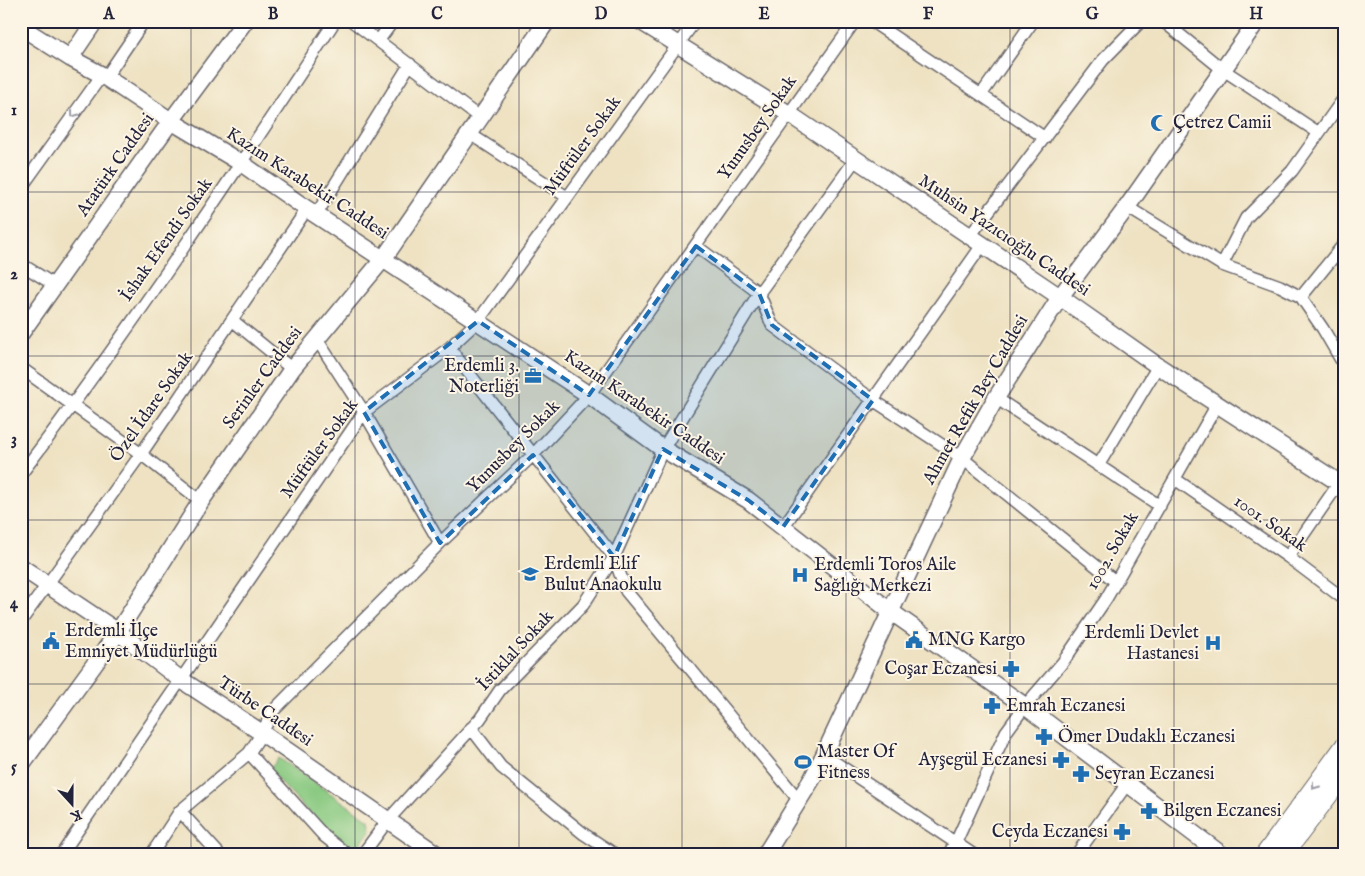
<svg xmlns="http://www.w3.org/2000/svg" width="1365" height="876" font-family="'IM FELL English',serif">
  <rect width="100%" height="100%" fill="#fcf5e5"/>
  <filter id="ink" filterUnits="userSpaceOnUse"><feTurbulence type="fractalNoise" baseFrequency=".02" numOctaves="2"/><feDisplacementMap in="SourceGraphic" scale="10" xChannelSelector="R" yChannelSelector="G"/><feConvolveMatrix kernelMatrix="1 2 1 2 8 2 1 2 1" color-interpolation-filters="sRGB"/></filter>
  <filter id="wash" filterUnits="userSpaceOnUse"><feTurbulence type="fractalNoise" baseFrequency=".0096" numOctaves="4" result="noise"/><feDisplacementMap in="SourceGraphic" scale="20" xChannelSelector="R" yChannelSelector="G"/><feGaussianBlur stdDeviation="1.12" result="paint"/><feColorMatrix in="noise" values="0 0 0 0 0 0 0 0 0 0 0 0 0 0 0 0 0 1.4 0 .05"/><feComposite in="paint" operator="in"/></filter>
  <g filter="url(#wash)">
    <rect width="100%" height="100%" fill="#eee2c2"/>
    <path fill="#89c981" stroke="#56765e" d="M279 758 369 820 371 830 353 853 323 828 269 770Z"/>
  </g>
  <g filter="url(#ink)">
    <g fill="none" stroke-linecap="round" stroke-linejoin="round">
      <g stroke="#69656a" stroke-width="14">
        <path id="street" d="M352 21 480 118
          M871 21 1045 138
          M1163 21 1222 69 1319 133
          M379 40 393 21
          M106 77 144 21
          M981 95 1033 21
          M470 134 567 197
          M21 188 102 75
          M1127 207 1222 265 1280 286 1301 297 1323 329 1344 365
          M316 215 410 64
          M970 236 1103 60 1141 21
          M696 246 759 293 772 325 873 400 962 458 1116 582
          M21 264 56 286
          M1222 265 1246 218 1292 171 1344 98
          M1301 297 1344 244
          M232 320 292 369
          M316 338 364 412 440 543
          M449 348 614 557 626 591 798 799
          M21 368 141 454 201 501
          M996 398 1160 506
          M1098 466 1158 366
          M21 474C132 328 234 174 335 21
          M1175 479 1288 557 1344 599
          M783 527 983 244
          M1288 557 1344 476
          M21 621 141 454 307 209
          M471 728 501 767 584 834 616 855
          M249 753 324 836 348 855
          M824 755 974 855
          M180 811 220 855
          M61 855 364 412 449 348 478 321 695 21
          M151 855 180 811 249 753 262 733 273 711 440 543 533 455 589 395 855 21
          M362 855 388 820 480 719 500 690 583 605 614 557 663 449 759 293 855 160
          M948 855 956 842 1006 732 1025 706 1063 662 1106 599 1218 403
          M1076 855 1127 784"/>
      </g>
      <g stroke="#69656a" stroke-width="19">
        <path id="secondary" d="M640 21 789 114 1060 297 1158 366 1344 486
          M21 27 70 58 102 75 171 121 241 163 307 209 589 395 663 449 748 500 890 611 1025 706 1222 855
          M70 58 95 21
          M21 333 171 121 245 21
          M21 567 118 632 180 679 262 733 438 855
          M21 765 118 632 201 501 292 369 384 258 547 21
          M765 855 812 779 824 755 962 458 996 398 1060 297 1127 207 1257 21"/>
      </g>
      <g stroke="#69656a" stroke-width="21">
        <path id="primary" d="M1265 855 1344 747
          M1283 855 1344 774"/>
      </g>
      <use href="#street" stroke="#fff" stroke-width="11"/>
      <use href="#secondary" stroke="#fff" stroke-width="16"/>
      <use href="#primary" stroke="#fff" stroke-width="19"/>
    </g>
    <defs><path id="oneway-chevron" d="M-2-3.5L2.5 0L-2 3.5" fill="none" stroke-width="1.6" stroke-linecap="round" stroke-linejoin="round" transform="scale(1.25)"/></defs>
    <g stroke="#9c9ca7">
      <use href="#oneway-chevron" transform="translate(74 114) rotate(126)"/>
      <use href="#oneway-chevron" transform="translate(1315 786) rotate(126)"/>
    </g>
  </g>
  <path fill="#1f6fb2" fill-opacity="0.2" stroke="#1f6fb2" stroke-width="4" stroke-dasharray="10 6" stroke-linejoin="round" d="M696 246 759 293 772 325 873 400 783 527 748 500 663 449 614 557 533 455 440 543 364 412 478 321 589 395Z"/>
  <path fill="none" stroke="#22223b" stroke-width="1" stroke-opacity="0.55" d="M191 21V855M355 21V855M519 21V855M682 21V855M846 21V855M1010 21V855M1174 21V855M21 192H1344M21 356H1344M21 520H1344M21 684H1344"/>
  <defs>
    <g id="mosque-bare" transform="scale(1.35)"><path d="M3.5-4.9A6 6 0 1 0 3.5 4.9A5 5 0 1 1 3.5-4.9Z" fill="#1f6fb2" stroke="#fcf5e5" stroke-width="2.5" paint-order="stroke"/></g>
    <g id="office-bare" transform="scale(1.35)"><path d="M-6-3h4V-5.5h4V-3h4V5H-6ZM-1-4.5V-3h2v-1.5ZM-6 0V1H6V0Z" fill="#1f6fb2" stroke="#fcf5e5" stroke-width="2.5" paint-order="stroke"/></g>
    <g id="school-bare" transform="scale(1.35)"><path d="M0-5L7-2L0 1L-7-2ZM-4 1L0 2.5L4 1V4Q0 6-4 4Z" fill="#1f6fb2" stroke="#fcf5e5" stroke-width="2.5" paint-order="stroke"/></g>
    <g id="hospital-bare" transform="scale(1.35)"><path d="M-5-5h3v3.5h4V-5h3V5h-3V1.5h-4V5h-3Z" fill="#1f6fb2" stroke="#fcf5e5" stroke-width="2.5" paint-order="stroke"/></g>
    <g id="civic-bare" transform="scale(1.35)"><path d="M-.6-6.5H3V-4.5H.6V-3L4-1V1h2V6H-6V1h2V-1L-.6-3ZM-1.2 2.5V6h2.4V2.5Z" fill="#1f6fb2" stroke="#fcf5e5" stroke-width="2.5" paint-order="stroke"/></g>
    <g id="pharmacy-bare" transform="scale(1.35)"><path d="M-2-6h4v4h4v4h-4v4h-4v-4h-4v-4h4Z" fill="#1f6fb2" stroke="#fcf5e5" stroke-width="2.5" paint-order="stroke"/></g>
    <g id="stadium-bare" transform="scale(1.35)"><path d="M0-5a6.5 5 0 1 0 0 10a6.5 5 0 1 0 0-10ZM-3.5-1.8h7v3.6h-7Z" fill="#1f6fb2" stroke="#fcf5e5" stroke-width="2.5" paint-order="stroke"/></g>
  </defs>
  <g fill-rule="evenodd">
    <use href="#mosque-bare" x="1159" y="123"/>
    <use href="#office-bare" x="533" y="376"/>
    <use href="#school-bare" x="530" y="574"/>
    <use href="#hospital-bare" x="800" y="575"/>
    <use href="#civic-bare" x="914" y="640"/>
    <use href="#civic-bare" x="51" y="641"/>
    <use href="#hospital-bare" x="1213" y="643"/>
    <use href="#pharmacy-bare" x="1011" y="669"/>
    <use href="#pharmacy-bare" x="992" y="706"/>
    <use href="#pharmacy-bare" x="1044" y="737"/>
    <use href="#pharmacy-bare" x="1061" y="760"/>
    <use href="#stadium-bare" x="803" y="762"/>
    <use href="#pharmacy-bare" x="1081" y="774"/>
    <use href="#pharmacy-bare" x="1149" y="811"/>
    <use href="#pharmacy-bare" x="1122" y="832"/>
  </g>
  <g text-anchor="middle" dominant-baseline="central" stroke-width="4" stroke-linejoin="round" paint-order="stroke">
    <g font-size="18" fill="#22223b" stroke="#fcf5e5" text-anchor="start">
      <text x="1173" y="123">Çetrez Camii</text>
      <text x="519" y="366" text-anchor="end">Erdemli 3.<tspan x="519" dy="21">Noterliği</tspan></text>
      <text x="544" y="564">Erdemli Elif<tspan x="544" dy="21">Bulut Anaokulu</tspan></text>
      <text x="814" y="565">Erdemli Toros Aile<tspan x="814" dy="21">Sağlığı Merkezi</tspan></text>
      <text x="65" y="631">Erdemli İlçe<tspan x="65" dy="21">Emniyet Müdürlüğü</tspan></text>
      <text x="1199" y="633" text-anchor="end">Erdemli Devlet<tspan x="1199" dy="21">Hastanesi</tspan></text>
      <text x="928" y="640">MNG Kargo</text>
      <text x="997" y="669" text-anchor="end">Coşar Eczanesi</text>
      <text x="1006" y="706">Emrah Eczanesi</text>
      <text x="1058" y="737">Ömer Dudaklı Eczanesi</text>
      <text x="817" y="752">Master Of<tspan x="817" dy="21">Fitness</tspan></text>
      <text x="1047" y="760" text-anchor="end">Ayşegül Eczanesi</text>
      <text x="1095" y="774">Seyran Eczanesi</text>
      <text x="1163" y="811">Bilgen Eczanesi</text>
      <text x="1108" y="832" text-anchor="end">Ceyda Eczanesi</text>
    </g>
    <g font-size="18" fill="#22223b" stroke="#fcf5e5">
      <text transform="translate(758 128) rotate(-55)">Yunusbey Sokak</text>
      <text transform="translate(583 146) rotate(-54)">Müftüler Sokak</text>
      <text transform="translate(116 165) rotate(-55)">Atatürk Caddesi</text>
      <text transform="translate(307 184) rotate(33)">Kazım Karabekir Caddesi</text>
      <text transform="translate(1004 236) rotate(34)">Muhsin Yazıcıoğlu Caddesi</text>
      <text transform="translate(167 240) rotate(-55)">İshak Efendi Sokak</text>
      <text transform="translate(263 378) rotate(-54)">Serinler Caddesi</text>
      <text transform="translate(976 400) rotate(-60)">Ahmet Refik Bey Caddesi</text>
      <text transform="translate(152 407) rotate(-55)">Özel İdare Sokak</text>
      <text transform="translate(644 408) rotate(34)">Kazım Karabekir Caddesi</text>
      <text transform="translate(514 447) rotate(-45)">Yunusbey Sokak</text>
      <text transform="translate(320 449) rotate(-54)">Müftüler Sokak</text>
      <text transform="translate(1270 524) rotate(35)">1001. Sokak</text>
      <text transform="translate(1113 551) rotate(-60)">1002. Sokak</text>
      <text transform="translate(516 651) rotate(-47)">İstiklal Sokak</text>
      <text transform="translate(265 712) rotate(34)">Türbe Caddesi</text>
    </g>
  </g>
  <rect width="1365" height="876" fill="none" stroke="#fcf5e5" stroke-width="55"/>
  <g transform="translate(72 804) rotate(159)" stroke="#fcf5e5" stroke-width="4" paint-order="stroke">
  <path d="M0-4L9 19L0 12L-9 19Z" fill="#22223b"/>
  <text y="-8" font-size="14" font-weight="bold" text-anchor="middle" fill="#22223b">K</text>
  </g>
  <rect x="28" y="28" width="1310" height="820" fill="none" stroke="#22223b" stroke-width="2"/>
  <g font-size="16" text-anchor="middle" font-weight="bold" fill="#22223b">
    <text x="109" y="19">A</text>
    <text x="273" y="19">B</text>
    <text x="437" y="19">C</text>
    <text x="601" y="19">D</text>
    <text x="764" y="19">E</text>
    <text x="928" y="19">F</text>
    <text x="1092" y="19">G</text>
    <text x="1256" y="19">H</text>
    <text x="14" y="115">1</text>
    <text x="14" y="279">2</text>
    <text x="14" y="444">3</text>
    <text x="14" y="608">4</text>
    <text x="14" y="772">5</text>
  </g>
</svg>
